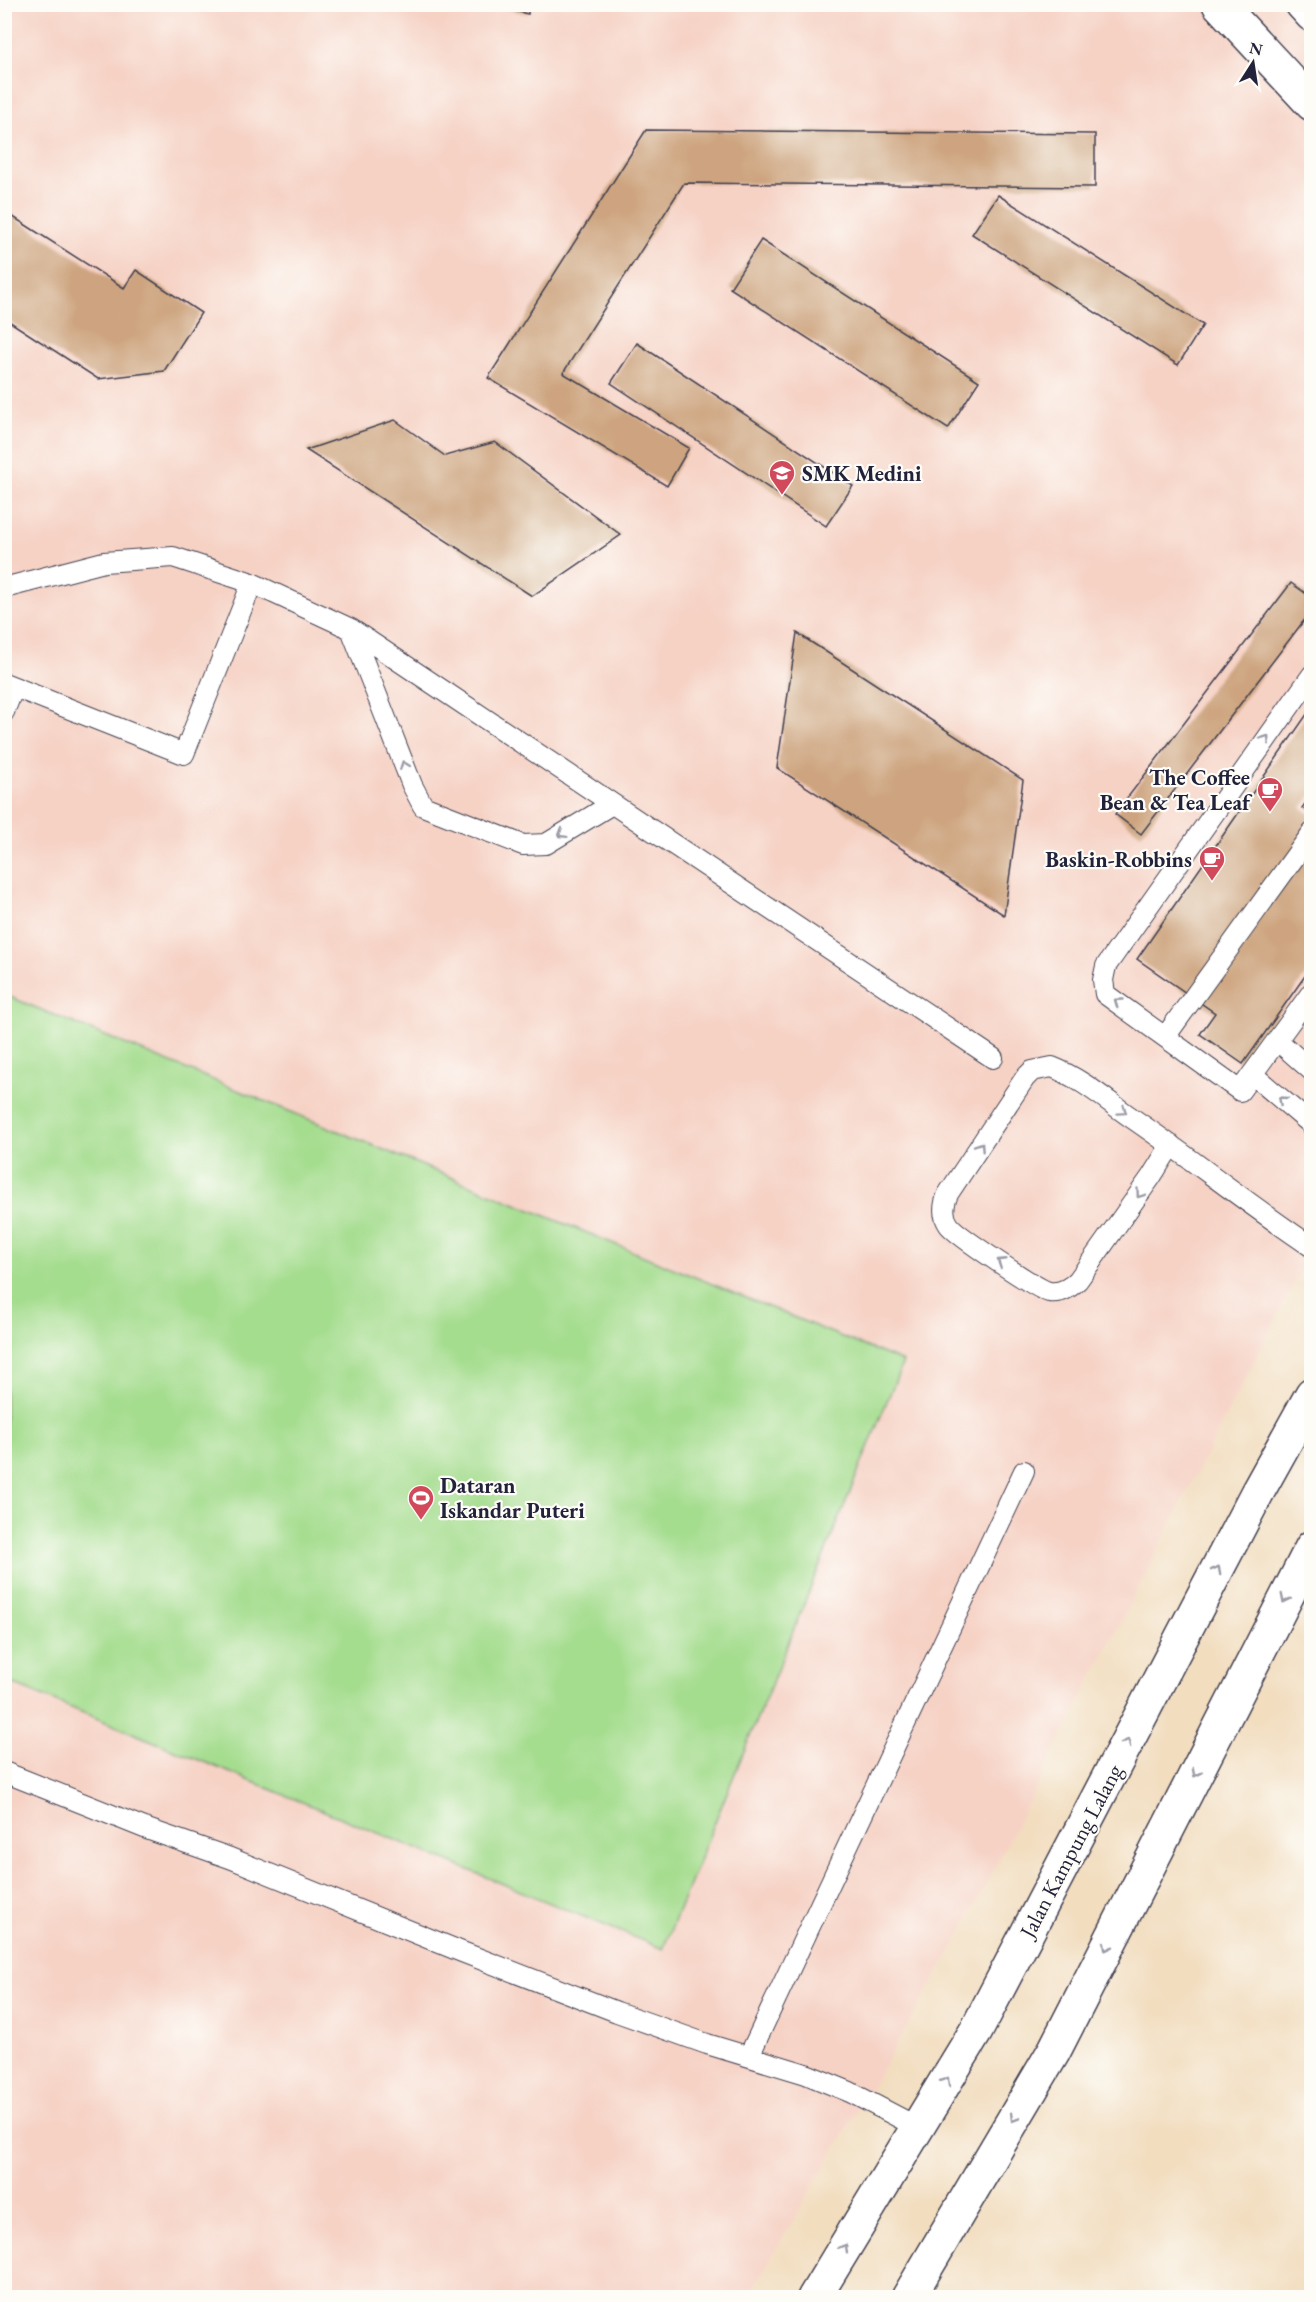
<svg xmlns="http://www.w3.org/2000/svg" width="1316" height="2302" font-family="'EB Garamond',serif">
  <rect width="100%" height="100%" fill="#fdfcf7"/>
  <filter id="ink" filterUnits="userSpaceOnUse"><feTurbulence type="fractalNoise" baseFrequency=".0167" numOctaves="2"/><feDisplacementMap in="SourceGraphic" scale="12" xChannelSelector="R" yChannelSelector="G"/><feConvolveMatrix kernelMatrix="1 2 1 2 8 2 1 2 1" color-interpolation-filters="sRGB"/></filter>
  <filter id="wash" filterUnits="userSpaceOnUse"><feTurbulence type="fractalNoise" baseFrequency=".008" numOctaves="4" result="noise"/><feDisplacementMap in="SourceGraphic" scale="24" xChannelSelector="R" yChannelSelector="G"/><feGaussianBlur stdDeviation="1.35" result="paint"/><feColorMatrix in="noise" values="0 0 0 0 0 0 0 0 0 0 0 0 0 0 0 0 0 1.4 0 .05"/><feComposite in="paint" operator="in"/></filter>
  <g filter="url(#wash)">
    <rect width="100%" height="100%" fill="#f2ddbf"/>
    <path fill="#f6d2c5" d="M5 5H1311V1250L956 1943 748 2297 5 2298Z"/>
    <path fill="#a5dd8f" stroke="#648065" stroke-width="1.5" d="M5 995 903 1362 663 1949 5 1681Z"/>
    <g id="blocks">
      <path fill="#cda47f" d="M484 4H529L528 14Z
        M646 130 1095 134V187L684 183 563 373 689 448 667 486 488 378Z
        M998 195 1203 325 1178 365 972 234Z
        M7 213 124 288 136 270 201 313 164 371 98 379 4 318V217Z
        M761 240 979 381 948 429 730 288Z
        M637 343 853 486 826 526 611 383Z
        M395 420 445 456 495 442 621 535 532 596 306 450Z
        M1291 583 1312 598V610L1141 834 1115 814Z
        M797 633 1023 780 1004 915 777 768Z
        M1310 710 1312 794 1302 808 1312 815V966L1243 1064 1200 1034 1215 1013 1137 959Z"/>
    </g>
  </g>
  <g filter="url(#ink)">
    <use href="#blocks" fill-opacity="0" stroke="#413e4f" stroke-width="1.5"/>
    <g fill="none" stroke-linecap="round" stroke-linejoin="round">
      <g stroke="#413e4f" stroke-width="22">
        <path id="service" d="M4 588 104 562 173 557 252 583 351 629 993 1058
          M351 629 412 785 423 806 523 845 546 844 612 804
          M1312 675 1106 966 1103 980 1105 994 1240 1091 1312 992
          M4 683 184 754 252 583
          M4 712 14 687
          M1165 1037 1312 833
          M1278 1041 1312 1071
          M1252 1074 1312 1125
          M1171 1145 1151 1177 1078 1280C1070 1288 1061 1294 1049 1292 1037 1289 956 1235 949 1225 942 1215 943 1205 948 1194L1025 1078 1032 1071 1052 1067C1080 1078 1105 1099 1129 1116 1191 1158 1249 1205 1312 1247
          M4 1772 147 1829 230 1858 462 1952 617 2012 707 2044 806 2074 850 2092 917 2127
          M749 2056 1024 1471"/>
      </g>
      <g stroke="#413e4f" stroke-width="36">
        <path id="minor" d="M1219 4 1312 104
          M1302 4 1312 15"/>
      </g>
      <g stroke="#413e4f" stroke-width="36">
        <path id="secondary" d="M814 2298 976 2031 1257 1493 1312 1394
          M908 2298 1054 2051 1312 1547"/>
      </g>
      <use href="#service" stroke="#fff" stroke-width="20"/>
      <use href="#minor" stroke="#fff" stroke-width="33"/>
      <use href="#secondary" stroke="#fff" stroke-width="33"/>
    </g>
    <defs><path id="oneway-chevron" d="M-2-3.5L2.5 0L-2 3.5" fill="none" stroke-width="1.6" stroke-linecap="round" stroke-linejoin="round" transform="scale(1.5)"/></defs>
    <g stroke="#9c9ca7">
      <use href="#oneway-chevron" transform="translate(1266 739) rotate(-55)"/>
      <use href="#oneway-chevron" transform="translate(404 765) rotate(-111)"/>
      <use href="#oneway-chevron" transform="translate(562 834) rotate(148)"/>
      <use href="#oneway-chevron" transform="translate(1118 1002) rotate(-144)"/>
      <use href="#oneway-chevron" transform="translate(1282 1100) rotate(-139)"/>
      <use href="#oneway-chevron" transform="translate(1123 1111) rotate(35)"/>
      <use href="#oneway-chevron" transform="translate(980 1146) rotate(-56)"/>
      <use href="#oneway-chevron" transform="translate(1140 1194) rotate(126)"/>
      <use href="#oneway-chevron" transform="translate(1001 1262) rotate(-147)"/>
      <use href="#oneway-chevron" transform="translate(1217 1570) rotate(-62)"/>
      <use href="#oneway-chevron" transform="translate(1285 1599) rotate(117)"/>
      <use href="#oneway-chevron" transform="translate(1127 1743) rotate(-62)"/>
      <use href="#oneway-chevron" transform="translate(1196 1773) rotate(117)"/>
      <use href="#oneway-chevron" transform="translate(1107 1947) rotate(117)"/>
      <use href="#oneway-chevron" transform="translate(946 2081) rotate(-59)"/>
      <use href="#oneway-chevron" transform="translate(1014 2118) rotate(121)"/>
      <use href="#oneway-chevron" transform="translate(844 2248) rotate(-59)"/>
    </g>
  </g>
  <defs>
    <g id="school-pin" transform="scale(1.35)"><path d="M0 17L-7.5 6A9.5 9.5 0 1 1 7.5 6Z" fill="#d1495b" stroke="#fdfcf7"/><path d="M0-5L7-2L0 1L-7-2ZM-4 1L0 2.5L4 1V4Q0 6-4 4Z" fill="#fff"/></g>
    <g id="cafe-pin" transform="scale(1.35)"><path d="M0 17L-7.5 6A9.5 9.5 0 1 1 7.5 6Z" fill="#d1495b" stroke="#fdfcf7"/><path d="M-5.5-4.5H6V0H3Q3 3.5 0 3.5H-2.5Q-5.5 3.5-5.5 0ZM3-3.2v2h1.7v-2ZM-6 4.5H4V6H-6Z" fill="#fff"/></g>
    <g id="stadium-pin" transform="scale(1.35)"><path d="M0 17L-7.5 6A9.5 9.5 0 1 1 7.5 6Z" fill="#d1495b" stroke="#fdfcf7"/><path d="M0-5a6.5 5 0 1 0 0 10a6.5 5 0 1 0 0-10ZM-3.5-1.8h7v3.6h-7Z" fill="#fff"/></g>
  </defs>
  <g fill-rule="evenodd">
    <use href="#school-pin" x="782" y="473"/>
    <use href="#cafe-pin" x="1270" y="790"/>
    <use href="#cafe-pin" x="1212" y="859"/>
    <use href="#stadium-pin" x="421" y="1498"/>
  </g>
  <g text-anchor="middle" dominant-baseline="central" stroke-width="4.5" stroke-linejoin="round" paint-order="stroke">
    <g font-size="22" font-weight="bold" fill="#22223b" stroke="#fdfcf7" text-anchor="start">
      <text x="802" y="473">SMK Medini</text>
      <text x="1250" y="777" text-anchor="end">The Coffee<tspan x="1250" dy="25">Bean &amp; Tea Leaf</tspan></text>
      <text x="1192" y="859" text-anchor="end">Baskin-Robbins</text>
      <text x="440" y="1485">Dataran<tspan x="440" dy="25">Iskandar Puteri</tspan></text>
    </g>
    <g font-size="22" fill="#22223b" stroke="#fdfcf7">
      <text transform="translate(1071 1851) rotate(-62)">Jalan Kampung Lalang</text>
    </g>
  </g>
  <rect width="1316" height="2302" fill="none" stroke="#fdfcf7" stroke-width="24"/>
  <g transform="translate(1253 63) rotate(12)" stroke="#fdfcf7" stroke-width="4.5" paint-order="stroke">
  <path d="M0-4.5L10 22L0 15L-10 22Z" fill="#22223b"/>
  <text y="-9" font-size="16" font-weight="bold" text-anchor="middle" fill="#22223b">N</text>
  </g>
</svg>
